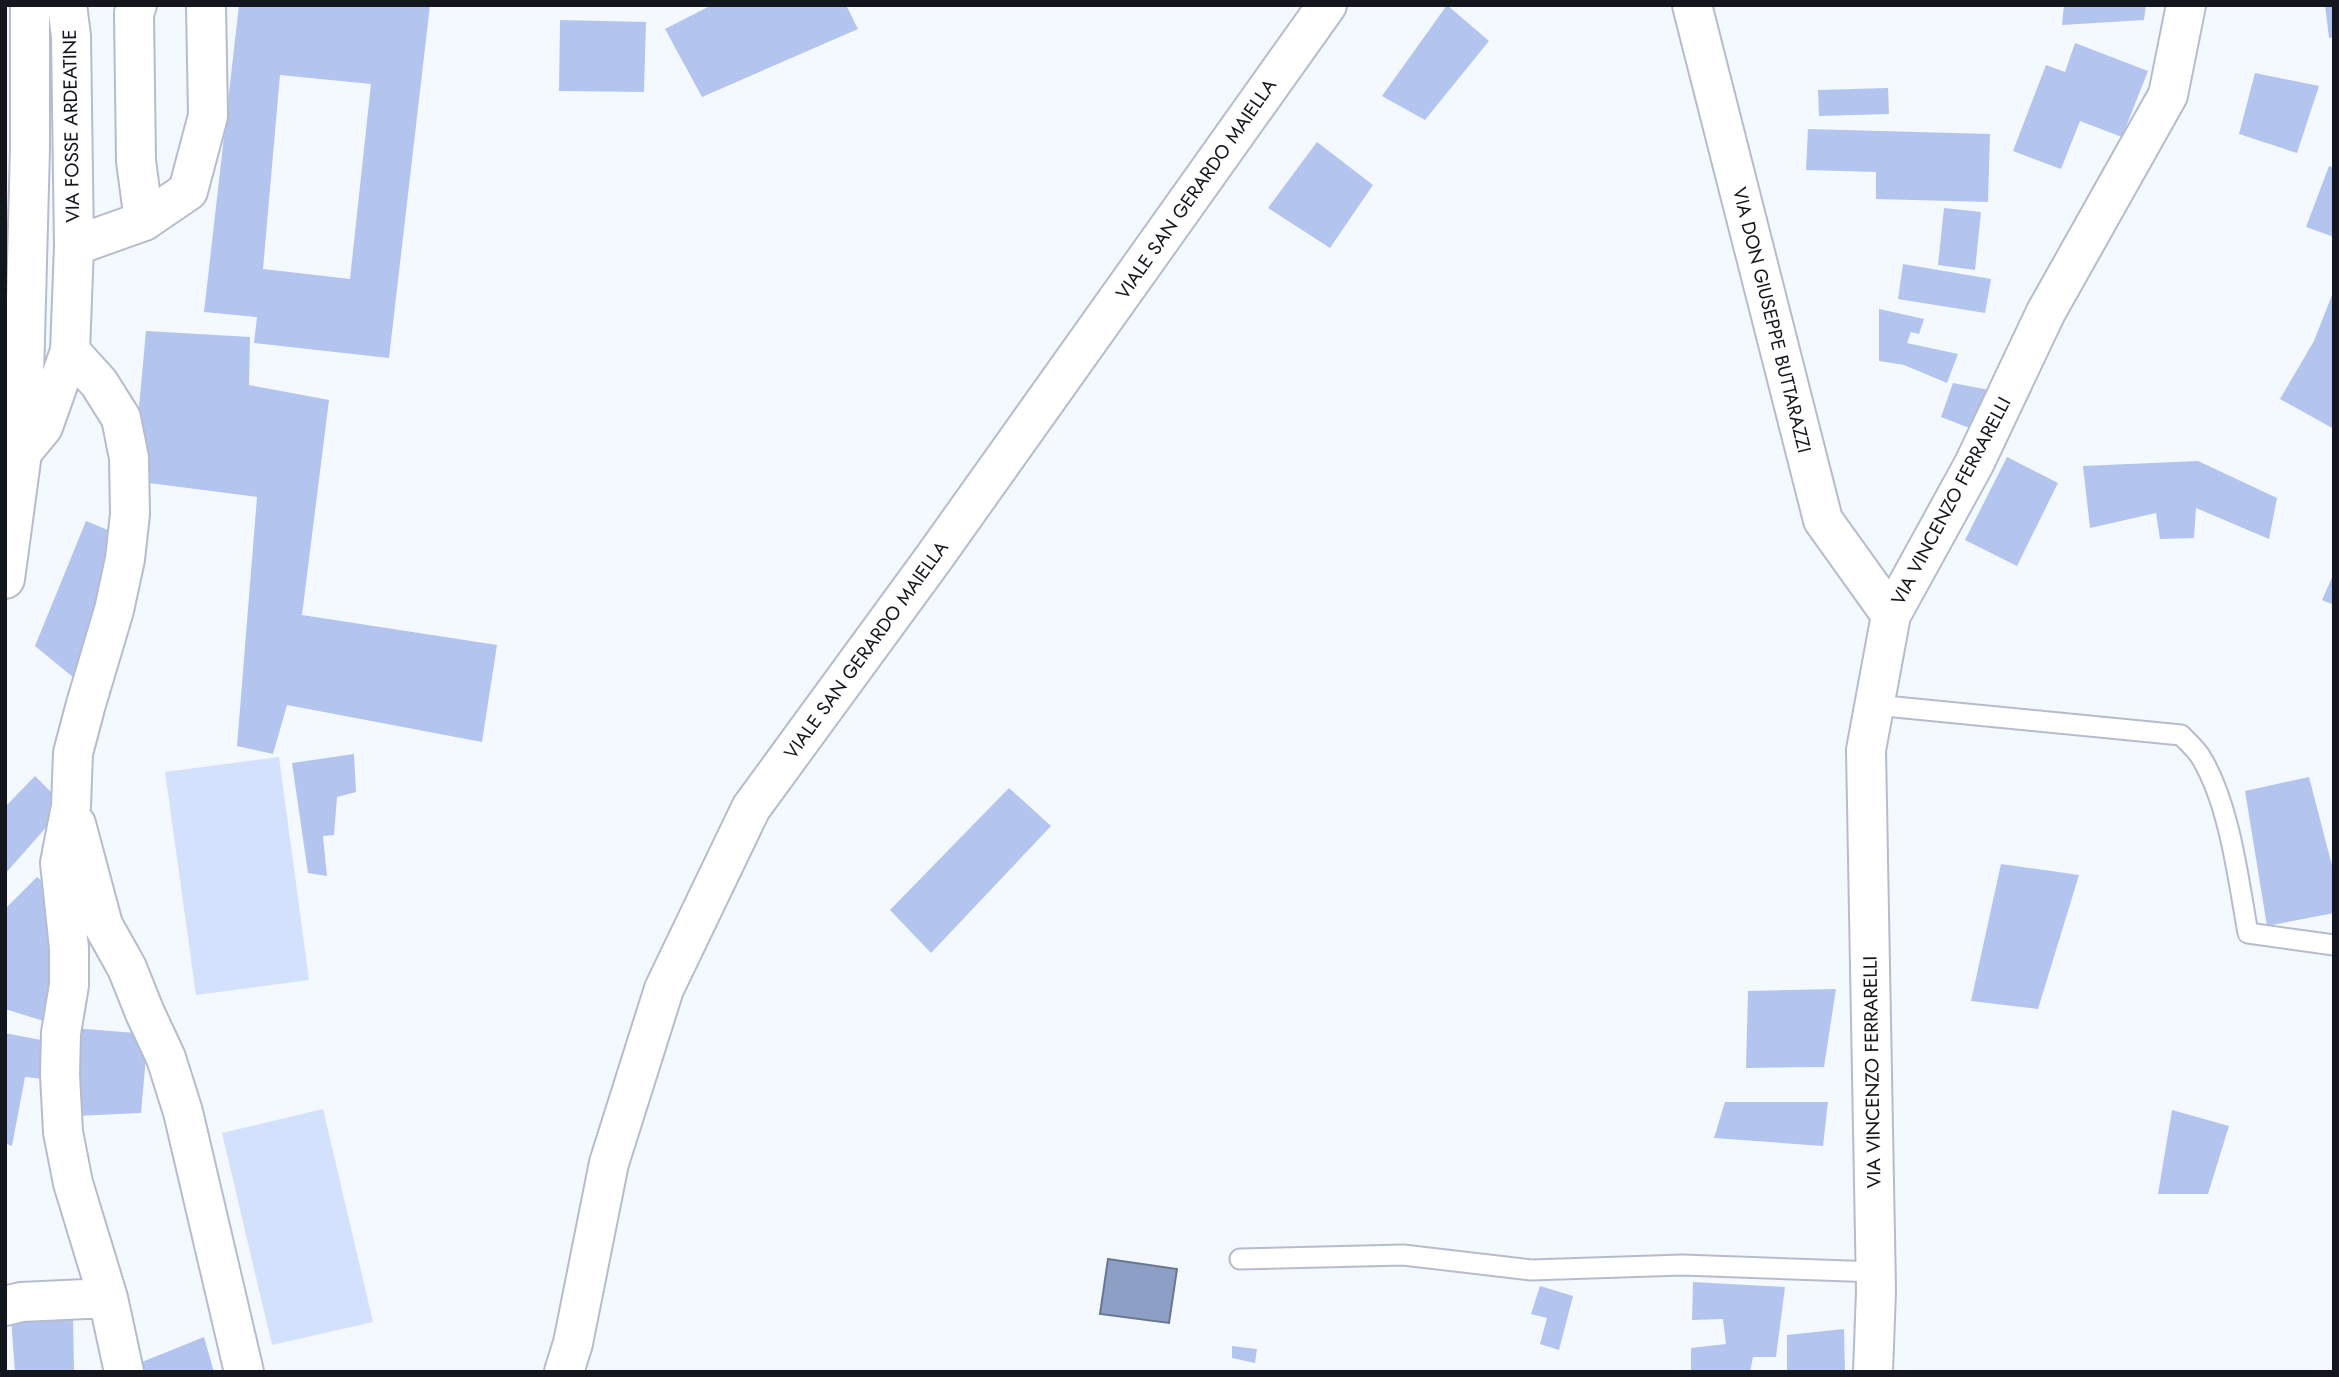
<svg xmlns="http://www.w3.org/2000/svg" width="2339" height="1377" font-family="Jost,sans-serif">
  <rect width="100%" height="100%" fill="#f4f8ff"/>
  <path fill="#d4e1fc" d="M279 757 309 980 196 995 165 772Z
    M323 1109 373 1322 272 1345 222 1133Z"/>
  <path fill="#8e9fc6" stroke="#697693" stroke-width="2" d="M1108 1259 1177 1269 1169 1323 1100 1314Z"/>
  <path fill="#b3c5ee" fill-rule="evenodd" d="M239 5H430L389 358 254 343 257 317 204 312ZM280 75 371 84 350 279 263 269Z
    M712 5H846L858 29 702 97 665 29Z
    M1447 5 1489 41 1425 120 1382 96Z
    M2064 5H2146L2144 20 2062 25Z
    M2325 5H2334V37L2329 38Z
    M560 20 646 22 644 92 559 91Z
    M2075 43 2148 71 2122 137 2080 121 2061 169 2013 151 2046 65 2065 72Z
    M2255 73 2319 86 2297 153 2239 134Z
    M1888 88 1889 114 1819 116 1818 90Z
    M1808 129 1990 134 1988 202 1876 199V172L1806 170Z
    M1317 142 1373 185 1330 248 1268 208Z
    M2329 166 2334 168V237L2306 227Z
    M1944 208 1981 212 1975 270 1938 265Z
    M1903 264 1991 279 1985 313 1898 299Z
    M2334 290V429L2280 399 2314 341Z
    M1879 309 1924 319 1919 334 1911 332 1907 343 1958 354 1947 383 1904 365 1879 361Z
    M146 331 250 337 249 385 329 400 302 615 497 645 482 742 287 705 273 754 237 746 257 497 149 483 136 440Z
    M1953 383 1989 390 1972 429 1941 417Z
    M2007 457 2058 483 2017 566 1965 540Z
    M2198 461 2277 498 2269 539 2196 508 2194 538 2160 539 2156 513 2090 528 2083 466Z
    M86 521 120 535 79 682 35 646Z
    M2334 573V605L2322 600Z
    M354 754 356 792 337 797 334 835 323 836 327 876 308 873 292 763Z
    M35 776 65 806 5 874V807Z
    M2309 777 2334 873V913L2267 926 2245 791Z
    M1009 788 1051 826 931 953 890 910Z
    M2001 864 2079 875 2038 1009 1971 1001Z
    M37 877 59 895 50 1023 5 1009V909Z
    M1836 989 1824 1067 1746 1068 1748 991Z
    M73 1028 148 1034 141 1113 76 1116Z
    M5 1033 51 1042 44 1079 25 1077 12 1146 5 1143Z
    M1725 1102H1828L1823 1146 1714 1138Z
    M2172 1110 2229 1126 2208 1194H2158Z
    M1693 1282 1785 1287 1776 1357H1753L1750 1372H1691V1348L1726 1344 1723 1319 1692 1320Z
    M1540 1286 1573 1296 1559 1350 1540 1344 1547 1318 1531 1314Z
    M73 1315 74 1372H15L11 1319Z
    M1844 1329 1845 1372H1787V1335Z
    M204 1337 214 1372H140L137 1364Z
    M1232 1346 1257 1349 1255 1363 1232 1358Z"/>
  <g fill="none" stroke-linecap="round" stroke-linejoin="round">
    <g stroke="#b5bccd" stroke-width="23">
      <path id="service" d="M1875 705 2181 735C2188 742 2197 750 2202 759 2230 807 2238 878 2248 933L2334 945
        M1240 1259 1403 1255 1531 1270 1682 1265 1876 1272"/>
    </g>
    <g stroke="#b5bccd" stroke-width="42">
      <path id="minor" d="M137 5 134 13 136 161 144 221
        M1692 5 1823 520 1891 615
        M70 351 99 383 121 418 129 458 130 514 125 559 114 610 86 704 73 753 71 806 60 863 69 948V985L61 1033 60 1075 63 1132 73 1183 108 1298 124 1372
        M76 824 103 925 127 968 145 1013 166 1058 183 1112 244 1372
        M5 1306 21 1302 108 1298
        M1873 1372 1876 1291 1866 750 1891 615 1974 464 2046 312 2168 95 2186 5"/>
    </g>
    <g stroke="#b5bccd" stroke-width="42">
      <path id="secondary" d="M74 246 144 221 188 191 208 116 206 5
        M24 450 43 427 70 351 74 246 71 36 67 5
        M5 579 22 453 30 148V5
        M564 1372 573 1343 609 1163 664 989 751 808 933 559 1327 5"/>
    </g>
    <use href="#service" stroke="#fff" stroke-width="19"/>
    <use href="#minor" stroke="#fff" stroke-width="38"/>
    <use href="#secondary" stroke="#fff" stroke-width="38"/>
  </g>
  <g text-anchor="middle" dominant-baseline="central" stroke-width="5" stroke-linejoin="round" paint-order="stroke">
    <g font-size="19" fill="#13161c" stroke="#fff">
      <text transform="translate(71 126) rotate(-91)">VIA FOSSE ARDEATINE</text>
      <text transform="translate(1196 189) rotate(-55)">VIALE SAN GERARDO MAIELLA</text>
      <text transform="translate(1772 320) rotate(76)">VIA DON GIUSEPPE BUTTARAZZI</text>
      <text transform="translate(1951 501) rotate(-62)">VIA VINCENZO FERRARELLI</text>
      <text transform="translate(866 650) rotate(-54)">VIALE SAN GERARDO MAIELLA</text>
      <text transform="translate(1872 1072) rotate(-91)">VIA VINCENZO FERRARELLI</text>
    </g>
  </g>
  <rect width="2339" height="1377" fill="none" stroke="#13161c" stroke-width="14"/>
</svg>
